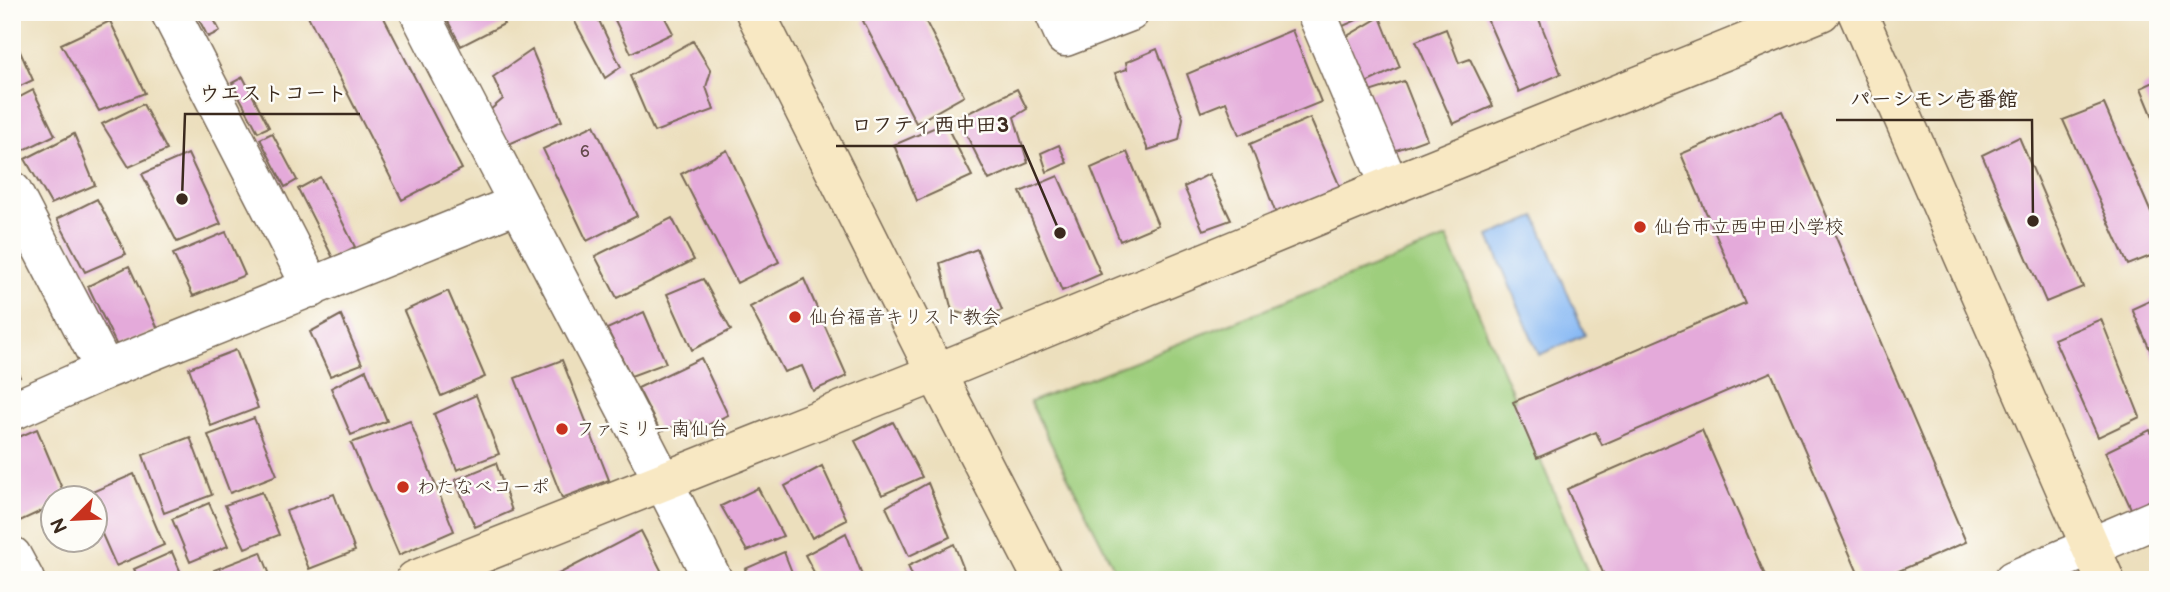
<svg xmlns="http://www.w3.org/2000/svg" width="2170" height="592" font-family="'Balsamiq Sans','Klee One',sans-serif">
  <rect width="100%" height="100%" fill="#fdfcf7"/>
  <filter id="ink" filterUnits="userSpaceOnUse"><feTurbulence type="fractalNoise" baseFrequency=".0143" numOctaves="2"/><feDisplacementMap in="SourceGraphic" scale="14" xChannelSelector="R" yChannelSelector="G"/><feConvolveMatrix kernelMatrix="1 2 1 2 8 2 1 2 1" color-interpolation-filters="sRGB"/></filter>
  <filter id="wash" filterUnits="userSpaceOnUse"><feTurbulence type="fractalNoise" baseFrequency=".00686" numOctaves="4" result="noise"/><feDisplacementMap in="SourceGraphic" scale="28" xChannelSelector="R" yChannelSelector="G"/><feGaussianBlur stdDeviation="1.57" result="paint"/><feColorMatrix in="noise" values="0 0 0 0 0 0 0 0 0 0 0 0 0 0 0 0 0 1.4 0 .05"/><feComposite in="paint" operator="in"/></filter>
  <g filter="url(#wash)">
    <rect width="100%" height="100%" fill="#ecdfbd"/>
    <path fill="#9ece7d" stroke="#6c7c4e" stroke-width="2" d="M1447 238 1591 580H1120L1030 402Z"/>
    <path fill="#88b9f4" stroke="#627289" stroke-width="2" d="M1536 217 1585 335 1539 355 1489 236Z"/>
    <g id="blocks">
      <path fill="#e4aada" d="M195 12H210L220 31 208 37Z
        M306 12H381L462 169 402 200Z
        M443 12H498L504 24 461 46Z
        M588 12H595L621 67 605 78 574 20Z
        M611 12H662L673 33 631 53Z
        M879 12H921L964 96 916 123 863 21Z
        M1335 12H1375L1341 27Z
        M1484 12H1536L1561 74 1519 92Z
        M1380 17 1400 67 1364 84 1344 38Z
        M110 21 145 93 99 111 61 44Z
        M1446 29 1459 63 1470 59 1493 106 1453 124 1416 41Z
        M1292 30 1321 102 1239 135 1226 102 1201 112 1187 74Z
        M12 34 33 80 12 90Z
        M693 41 711 71 706 87 714 110 654 132 630 76Z
        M1157 49 1183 118 1179 140 1148 150 1115 73 1127 69 1126 62Z
        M532 50 562 121 509 144 489 111 503 99 493 77Z
        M243 77 269 127 258 132 232 83Z
        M2158 80V129L2141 88Z
        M1404 81 1427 139 1391 152 1366 93Z
        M1017 89 1027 109 1014 117 1028 163 989 180 958 118Z
        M33 90 55 135 22 151 12 134V101Z
        M143 104 167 150 129 167 102 124Z
        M2104 104 2158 229V253L2128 265 2063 120Z
        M1782 111 1966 542 1878 580H1861L1771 372 1602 445 1596 432 1537 458 1513 402 1745 303 1681 154Z
        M1310 118 1341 189 1276 214 1250 144Z
        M945 123 972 176 917 201 894 145Z
        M594 125 637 216 587 241 543 149Z
        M272 133 297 180 285 187 260 139Z
        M74 134 95 185 51 204 25 159Z
        M2019 137 2083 287 2046 302 1982 155Z
        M1059 145 1067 163 1047 172 1041 153Z
        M727 150 779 262 737 283 681 174Z
        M1127 152 1158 225 1120 241 1091 168Z
        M188 154 221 224 177 242 142 174Z
        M1209 174 1231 220 1203 230 1184 187Z
        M1058 176 1101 274 1062 291 1020 192Z
        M320 177 355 247 333 258 298 189Z
        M97 199 126 254 85 272 57 219Z
        M672 218 694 260 617 298 595 256Z
        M226 232 245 275 193 296 173 254Z
        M977 249 1002 310 983 319 952 311 940 263Z
        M129 266 158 329 117 346 88 286Z
        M703 279 731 330 692 350 667 294Z
        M804 279 847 376 813 391 802 366 784 372 750 307Z
        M448 291 485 377 441 396 404 311Z
        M2158 297V368L2132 309Z
        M644 312 666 363 631 376 607 329Z
        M341 315 362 364 330 376 310 332Z
        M2101 319 2140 417 2098 437 2054 339Z
        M236 350 258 408 211 426 189 368Z
        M701 358 728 415 698 430 690 421 660 431 638 388Z
        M562 360 609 480 562 498 515 378Z
        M12 361 20 377 12 380Z
        M366 370 387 421 351 435 331 388Z
        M476 395 499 454 457 470 434 414Z
        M254 418 277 475 230 493 208 435Z
        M410 421 454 531 399 555 351 443Z
        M893 422 922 477 882 495 855 441Z
        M37 429 66 498H52V506L20 521 12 504V440Z
        M1702 430 1767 580H1606L1567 489Z
        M2150 430 2158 447V505L2134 515 2105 452Z
        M190 437 212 495 164 513 143 455Z
        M496 463 512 511 475 527 455 480Z
        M822 466 847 520 812 538 785 486Z
        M134 474 164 545 116 566 94 516V498H86L85 495Z
        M928 483 950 537 909 556 886 507Z
        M758 488 783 536 747 551 721 506Z
        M262 492 279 535 245 548 225 505Z
        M334 494 355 551 309 569 286 511Z
        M209 503 228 546 190 562 172 519Z
        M641 531 666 580H547Z
        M846 533 864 580H818L805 555Z
        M954 544 968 580H914L908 566Z
        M172 552 184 580H139L134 569Z
        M261 552 272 580H218L214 570Z
        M784 552 795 580H750L745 569Z"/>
    </g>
  </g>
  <g filter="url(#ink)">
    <use href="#blocks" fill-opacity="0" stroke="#796956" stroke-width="2"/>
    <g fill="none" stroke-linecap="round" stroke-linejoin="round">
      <g stroke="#796956" stroke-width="41">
        <path id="street" d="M170 12 312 288
          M419 12C516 202 618 389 713 580
          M1054 12 1065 37 1130 12
          M1316 12 1390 186
          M12 191 105 370
          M12 411 105 370 517 204
          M12 556 25 580
          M2013 580 2158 518"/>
      </g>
      <g stroke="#796956" stroke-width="41">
        <path id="secondary" d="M755 12 936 373 1043 580
          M1857 12 2105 580
          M415 580 936 373 1390 186 1821 12"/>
      </g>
      <use href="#street" stroke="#fff" stroke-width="38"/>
      <use href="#secondary" stroke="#f8e8c3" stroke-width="38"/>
    </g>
  </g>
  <g fill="#c8321e" stroke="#fdfcf7" stroke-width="2.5">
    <circle cx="1640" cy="227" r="7"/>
    <circle cx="795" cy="317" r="7"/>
    <circle cx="562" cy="429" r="7"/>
    <circle cx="403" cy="487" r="7"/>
  </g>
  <g text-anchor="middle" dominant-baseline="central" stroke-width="5" stroke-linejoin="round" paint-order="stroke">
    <g font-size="16" fill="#654a4d">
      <text x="585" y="152">6</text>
    </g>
    <g font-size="19" fill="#3b2a1e" stroke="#fdfcf7" text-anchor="start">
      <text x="1654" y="227">仙台市立西中田小学校</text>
      <text x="809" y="317">仙台福音キリスト教会</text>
      <text x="576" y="429">ファミリー南仙台</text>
      <text x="417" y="487">わたなべコーポ</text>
    </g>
  </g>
  <path fill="none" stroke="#3b2a1e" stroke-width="2.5" d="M182 199L185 114H360M2033 221L2032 120H1836M1060 233L1023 146H836"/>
  <g fill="#3b2a1e" stroke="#fdfcf7" stroke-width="2.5">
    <circle cx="182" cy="199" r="7"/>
    <circle cx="2033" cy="221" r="7"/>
    <circle cx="1060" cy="233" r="7"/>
  </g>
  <g font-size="21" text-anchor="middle" font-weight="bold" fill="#3b2a1e" stroke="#fdfcf7" stroke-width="5" stroke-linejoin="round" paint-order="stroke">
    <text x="273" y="100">ウエストコート</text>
    <text x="1934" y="106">パーシモン壱番館</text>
    <text x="930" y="132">ロフティ西中田3</text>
  </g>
  <rect width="2170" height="592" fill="none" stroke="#fdfcf7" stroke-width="42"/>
  <g transform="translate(74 519) rotate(246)"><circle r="33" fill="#fdfcf7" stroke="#afa8a0" stroke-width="2"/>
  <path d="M0-5L12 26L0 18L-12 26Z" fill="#c8321e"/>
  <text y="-10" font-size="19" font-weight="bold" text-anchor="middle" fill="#3b2a1e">N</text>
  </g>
</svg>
